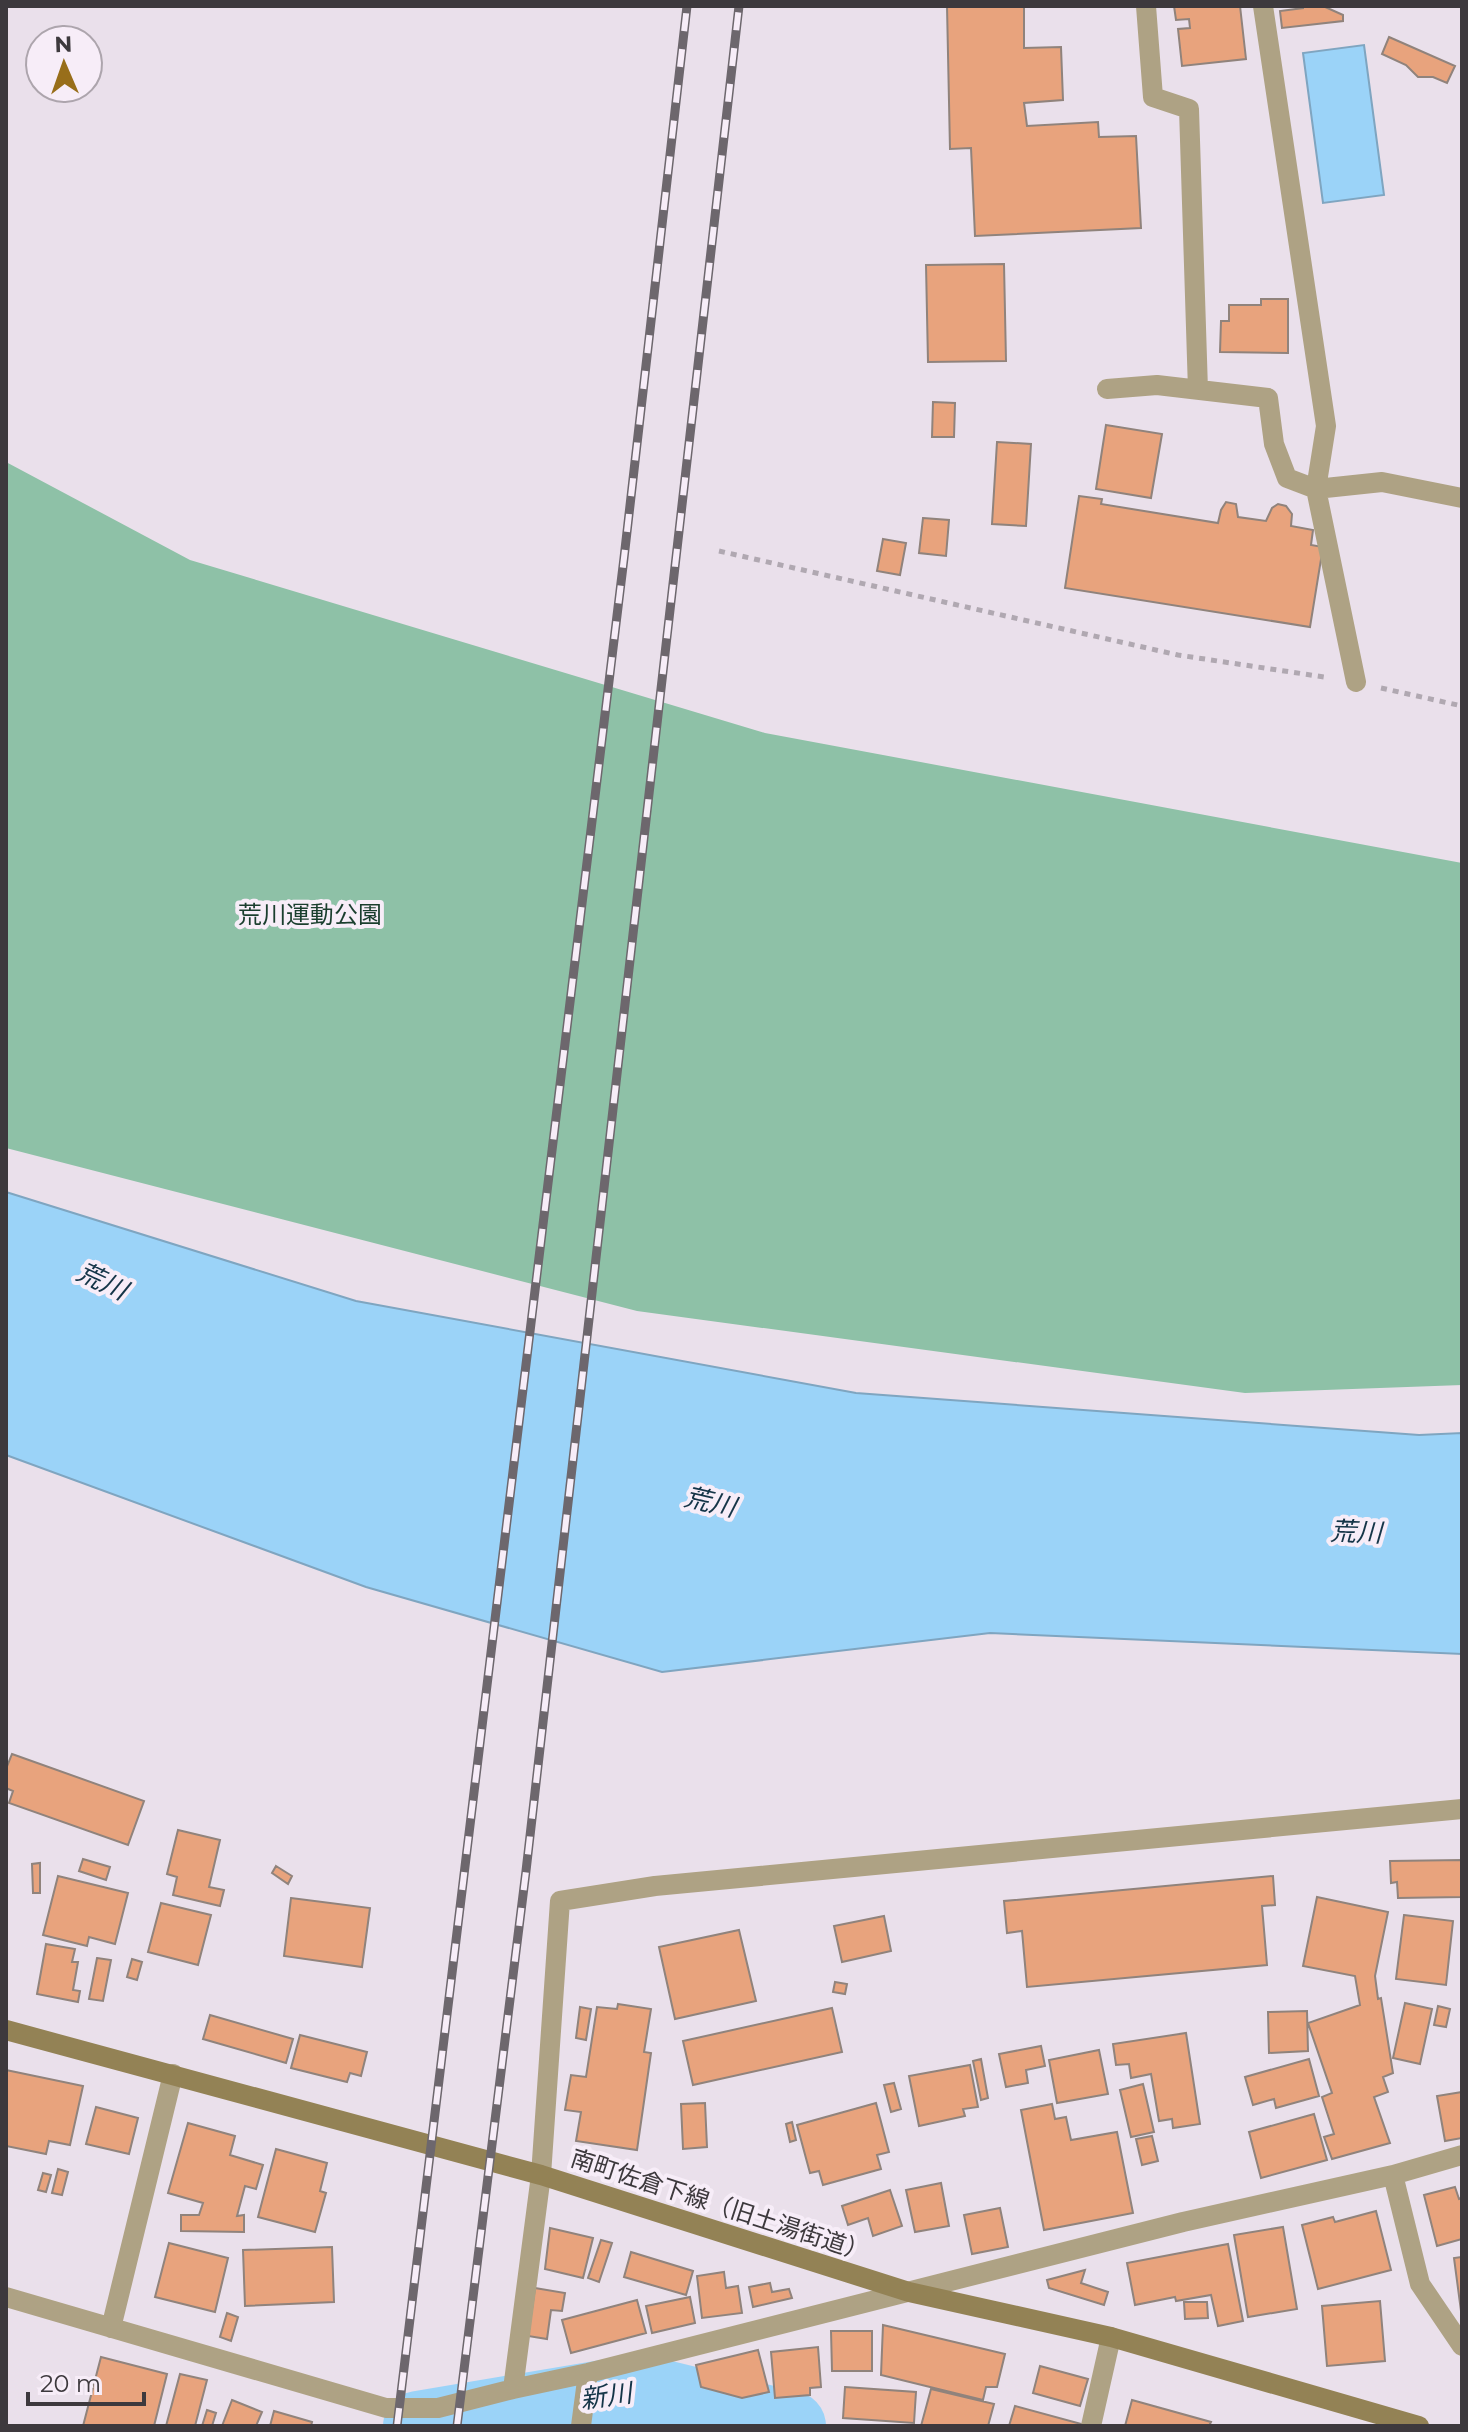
<svg xmlns="http://www.w3.org/2000/svg" width="1468" height="2432" font-family="Montserrat,'Noto Sans JP',sans-serif">
  <rect width="100%" height="100%" fill="#eae0eb"/>
  <path fill="#8ec1a7" d="M6 462 190 560 765 733 1462 863V1385L1245 1393 637 1311 6 1148Z"/>
  <path fill="#9bd3f8" stroke="#7fa5c0" stroke-width="2" d="M1364 45 1384 195 1323 203 1303 53Z
    M6 1192 356 1301 856 1393 1419 1435 1462 1433V1654L990 1633 662 1672 366 1587 6 1455Z"/>
  <g fill="none" stroke-linecap="round" stroke-linejoin="round">
    <path stroke="#9bd3f8" stroke-width="70" d="M418 2426 639 2389 791 2426"/>
  </g>
  <path fill="#e8a37d" stroke="#90837c" stroke-width="2" d="M947 6H1024V48L1061 47 1063 100 1024 103 1027 126 1098 122 1099 137 1136 136 1141 228 975 236 971 148 950 149Z
    M1174 6H1240L1246 59 1182 66 1178 29 1190 28 1189 19 1176 20Z
    M1303 6H1323L1343 15V21L1282 28 1280 11 1303 8Z
    M1389 37 1455 66 1447 83 1433 77H1418L1406 65 1382 54Z
    M1004 264 1006 361 928 362 926 265Z
    M1261 299H1288V353L1220 352 1221 321H1229V305H1261Z
    M933 402 955 403 954 437H932Z
    M1106 425 1162 434 1151 498 1096 489Z
    M997 442 1031 444 1026 526 992 524Z
    M1079 496 1102 499 1101 504 1218 523 1221 510 1226 502 1236 504 1238 517 1266 521 1272 508 1278 504 1286 506 1292 514 1291 526 1313 530 1311 545 1323 547 1310 627 1065 588Z
    M923 518 949 520 946 556 919 553Z
    M883 539 906 543 900 575 877 571Z
    M12 1754 144 1801 128 1845 9 1803 13 1791 6 1788V1769Z
    M178 1830 220 1840 209 1887 224 1890 220 1906 173 1895 177 1877 167 1874Z
    M83 1859 110 1867 106 1880 79 1871Z
    M1462 1860V1897L1398 1898 1397 1882 1391 1883 1390 1861Z
    M40 1863V1893H33L32 1864Z
    M276 1866 292 1876 288 1884 272 1873Z
    M58 1876 128 1893 115 1944 89 1937 87 1946 43 1935Z
    M1273 1876 1275 1905 1262 1906 1267 1965 1027 1987 1022 1931 1007 1933 1004 1901Z
    M1317 1897 1388 1912 1375 1976 1378 1999 1381 1998 1393 2073 1383 2077 1388 2092 1374 2097 1390 2143 1332 2159 1324 2137 1334 2134 1322 2097 1332 2093 1308 2023 1360 2005 1355 1976 1303 1966Z
    M291 1898 370 1908 362 1967 284 1956Z
    M161 1903 211 1915 198 1965 148 1952Z
    M1404 1915 1453 1921 1446 1985 1396 1979Z
    M884 1916 891 1951 842 1962 834 1926Z
    M739 1930 756 2001 675 2019 659 1947Z
    M46 1944 75 1949 72 1962H78L73 1990 80 1991 78 2002 37 1994Z
    M97 1958 111 1960 103 2001 89 1999Z
    M132 1959 142 1962 137 1980 127 1977Z
    M835 1982 847 1984 845 1994 833 1992Z
    M1405 2003 1432 2009 1420 2064 1393 2058Z
    M618 2004 651 2009 644 2052 651 2053 637 2150 576 2141 581 2112 565 2110 571 2075 586 2077 597 2007 617 2009Z
    M1438 2006 1450 2009 1446 2027 1434 2025Z
    M580 2007 591 2009 586 2040 576 2038Z
    M832 2008 842 2052 693 2085 683 2041Z
    M1307 2011 1308 2051 1269 2053 1268 2012Z
    M210 2015 293 2039 286 2063 203 2039Z
    M1186 2033 1200 2124 1173 2128 1172 2119 1159 2121 1151 2074 1131 2078 1129 2064 1116 2065 1113 2044Z
    M300 2035 367 2052 361 2076 350 2073 347 2082 291 2068Z
    M1041 2046 1045 2066 1026 2070 1028 2083 1006 2087 999 2054Z
    M1099 2050 1108 2094 1057 2103 1049 2060Z
    M981 2059 988 2098 981 2100 973 2061Z
    M1309 2059 1319 2096 1276 2108 1274 2099 1253 2105 1245 2077Z
    M970 2065 978 2107 963 2109 965 2116 919 2126 909 2076Z
    M6 2070 83 2086 70 2145 49 2141 46 2154 6 2146Z
    M894 2083 901 2109 891 2112 884 2085Z
    M1143 2084 1154 2132 1131 2137 1120 2090Z
    M1462 2092V2138L1445 2141 1437 2096Z
    M705 2103 707 2147 683 2149 681 2104Z
    M876 2103 889 2152 877 2155 881 2169 823 2185 819 2171 810 2173 797 2125Z
    M1052 2104 1055 2119 1066 2117 1071 2140 1117 2132 1133 2213 1044 2230 1021 2110Z
    M96 2107 138 2118 129 2154 86 2144Z
    M1314 2114 1327 2160 1261 2178 1249 2132Z
    M792 2122 796 2140 790 2142 786 2124Z
    M188 2123 235 2136 230 2155 263 2165 256 2189 245 2186 237 2216 244 2215V2232L181 2231V2215H199L203 2203 168 2193Z
    M1152 2136 1158 2161 1142 2165 1136 2139Z
    M276 2149 327 2163 320 2191 326 2193 315 2232 258 2217Z
    M58 2169 68 2172 62 2195 52 2193Z
    M43 2173 51 2175 46 2192 38 2190Z
    M941 2183 949 2226 915 2232 906 2190Z
    M1455 2187 1459 2199 1462 2198V2239L1437 2246 1424 2195Z
    M890 2190 902 2226 873 2236 868 2218 848 2225 842 2206Z
    M1000 2208 1008 2247 972 2254 964 2215Z
    M1376 2211 1391 2270 1318 2289 1302 2225 1333 2217 1335 2222Z
    M1283 2227 1297 2309 1248 2317 1234 2235Z
    M550 2228 593 2238 583 2278 545 2269Z
    M601 2240 612 2243 599 2282 588 2278Z
    M169 2243 228 2258 215 2312 155 2297Z
    M1228 2244 1243 2321 1218 2326 1211 2295 1176 2301 1175 2297 1135 2305 1127 2263Z
    M332 2247 334 2302 245 2306 243 2250Z
    M631 2252 693 2271 686 2295 624 2277Z
    M1462 2257V2311H1461L1454 2258Z
    M1085 2270 1081 2283 1108 2292 1104 2305 1049 2288 1047 2280Z
    M724 2272 726 2288 738 2286 742 2313 702 2318 697 2276Z
    M770 2283 772 2292 789 2289 792 2298 753 2307 749 2287Z
    M535 2288 565 2293 562 2311 551 2310 547 2339 528 2336Z
    M690 2297 695 2323 652 2333 646 2306Z
    M637 2300 646 2333 571 2353 562 2320Z
    M1380 2301 1385 2361 1327 2366 1322 2306Z
    M1184 2302H1207L1208 2318 1185 2319Z
    M227 2313 238 2317 231 2341 220 2337Z
    M883 2325 1005 2354 997 2387H986L983 2400 881 2375Z
    M831 2331H872V2371H832Z
    M818 2347 821 2387 810 2388V2395L775 2398 771 2352Z
    M758 2350 769 2392 742 2398 701 2387 696 2365Z
    M101 2357 167 2374 154 2426H83Z
    M1040 2366 1088 2379 1080 2406 1033 2393Z
    M180 2374 207 2380 195 2426H166Z
    M845 2387 916 2392 914 2423 843 2418Z
    M931 2389 994 2404 988 2426H921Z
    M232 2400 262 2412 256 2426H222Z
    M1132 2400 1211 2422 1209 2426H1125Z
    M1015 2406 1085 2425V2426H1009Z
    M207 2410 216 2413 212 2426H202Z
    M274 2411 312 2422 311 2426H270Z"/>
  <g fill="none" stroke-linecap="round" stroke-linejoin="round">
    <path stroke="#b0a8b1" stroke-width="5" stroke-dasharray="6 6" stroke-linecap="butt" d="M719 551 1178 655 1324 677
      M1381 688 1462 706"/>
    <path stroke="#aea284" stroke-width="20" d="M1146 6 1153 97 1189 109 1198 390
      M1263 6 1326 426 1316 489 1382 482 1462 498
      M1107 389 1157 385 1268 398 1274 444 1287 478 1316 489 1356 682
      M1462 1809 655 1886 560 1901 541 2175 513 2389 588 2373 1183 2222 1393 2175 1462 2155
      M1393 2175 1420 2284 1462 2346
      M6 2297 386 2408H438L513 2389
      M111 2328 173 2074
      M581 2426 588 2373
      M1091 2426 1111 2337"/>
    <path stroke="#938255" stroke-width="20" d="M6 2030 541 2175 909 2292 1111 2337 1419 2426"/>
    <g stroke="#6d676d" stroke-width="9">
      <path id="rail" d="M397 2426 624 558 687 6
        M457 2426 526 1871 739 6"/>
    </g>
    <use href="#rail" stroke="#f7edf8" stroke-width="6" stroke-dasharray="18" stroke-linecap="butt"/>
  </g>
  <g text-anchor="middle" dominant-baseline="central" stroke-width="8" stroke-linejoin="round" paint-order="stroke">
    <g font-size="24" fill="#1a3e2e" stroke="#f7edf8">
      <text x="310" y="914">荒川運動公園</text>
    </g>
    <g font-size="24" fill="#3d393d" stroke="#f7edf8">
      <text transform="translate(720 2205) rotate(18)">南町佐倉下線（旧土湯街道）</text>
    </g>
    <g font-size="26" font-style="italic" fill="#153548" stroke="#f7edf8">
      <text transform="translate(102 1281) rotate(25)">荒川</text>
      <text transform="translate(710 1502) rotate(13)">荒川</text>
      <text transform="translate(1356 1532) rotate(2)">荒川</text>
      <text transform="translate(606 2396) rotate(-8)">新川</text>
    </g>
  </g>
  <rect width="1468" height="2432" fill="none" stroke="#3d393d" stroke-width="16"/>
  <g transform="translate(64 64) rotate(358)"><circle r="38" fill="#f7edf8" stroke="#ada5ad" stroke-width="2"/>
  <path d="M0-6L14 30L0 20L-14 30Z" fill="#986e1a"/>
  <text y="-12" font-size="22" font-weight="bold" text-anchor="middle" fill="#3d393d">N</text>
  </g>
  <path d="M28 2392v12h116v-12" fill="none" stroke="#3d393d" stroke-width="4"/>
  <text x="40" y="2392" font-size="24" fill="#3d393d" stroke="#f7edf8" stroke-width="6" paint-order="stroke">20 m</text>
</svg>
